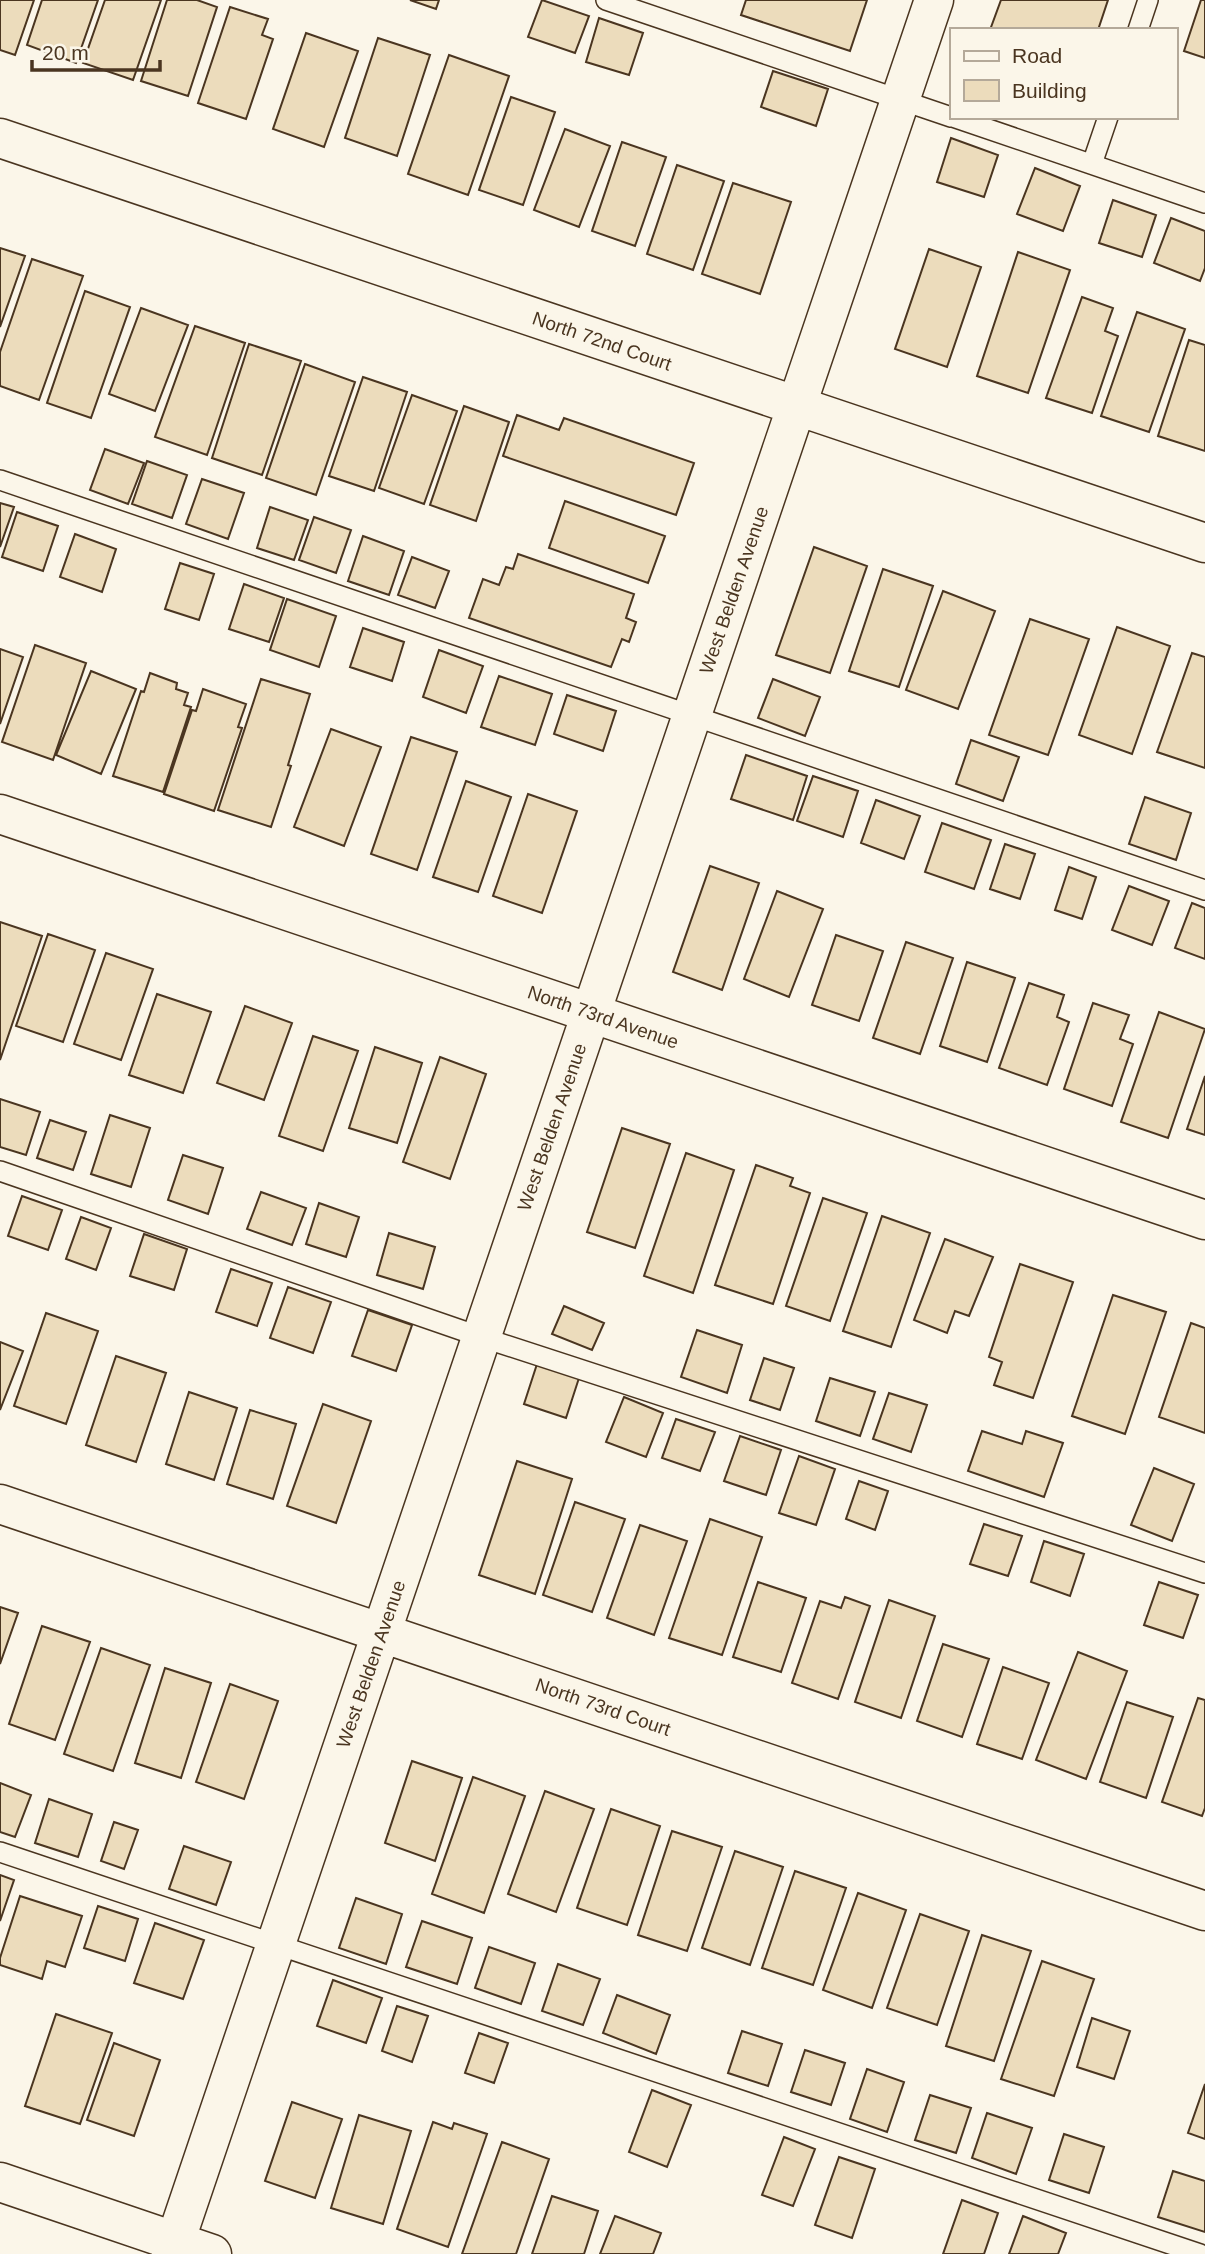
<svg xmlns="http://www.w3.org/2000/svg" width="1205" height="2254" font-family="Arial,sans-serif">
  <rect width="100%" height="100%" fill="#fbf6e9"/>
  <path fill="#ecdcbc" stroke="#4a3520" stroke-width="2" d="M0 0H34L15 55 0 50Z
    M42 0H98L76 63 27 45Z
    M105 0H161L133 80 83 63Z
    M167 0H197L217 7 188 96 141 81Z
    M410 0H439L436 9Z
    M542 0 589 16 575 53 528 37Z
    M746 0H867L850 51 741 15Z
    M1001 0H1108L1098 30H990Z
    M1201 0H1205V58L1184 51Z
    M230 7 268 19 262 35 273 39 246 119 198 103Z
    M599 18 643 33 629 75 586 62Z
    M306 33 358 51 324 147 273 129Z
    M378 38 430 55 397 156 345 138Z
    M449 55 509 76 468 195 408 174Z
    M773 71 828 89 816 126 761 107Z
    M511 97 555 112 523 205 479 190Z
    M565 129 610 146 579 227 534 210Z
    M951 138 998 155 984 197 937 182Z
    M622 142 666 157 635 246 592 231Z
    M677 165 724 181 693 270 647 254Z
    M1035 168 1080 186 1063 231 1017 214Z
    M733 183 791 202 760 294 702 274Z
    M1113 200 1156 215 1142 257 1099 243Z
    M1171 218 1205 231V268L1200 281 1154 263Z
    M0 248 25 256 0 327Z
    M929 249 981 267 947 367 895 349Z
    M1018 252 1070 270 1028 393 977 376Z
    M32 259 83 276 39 400 0 386V352Z
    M85 291 130 307 91 418 47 403Z
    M1082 297 1113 308 1105 331 1118 336 1092 413 1046 398Z
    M141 308 188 325 155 411 109 394Z
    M1137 312 1185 329 1149 432 1101 416Z
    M195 326 245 343 207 455 155 437Z
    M1189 340 1205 345V451L1158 436Z
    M249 344 301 361 262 475 212 458Z
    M305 364 355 382 316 495 266 478Z
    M363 377 407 392 374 491 329 476Z
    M412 395 457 411 424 504 379 488Z
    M464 406 509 422 476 521 430 505Z
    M517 415 559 430 564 418 694 463 676 515 503 456Z
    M105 449 144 463 128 504 90 490Z
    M147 461 187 475 172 518 132 504Z
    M202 479 244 493 228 539 186 524Z
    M565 501 665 536 648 583 549 548Z
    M0 503 14 507 0 547Z
    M270 507 308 520 294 560 257 548Z
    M17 512 58 526 43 571 2 557Z
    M314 517 351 530 336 573 299 560Z
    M75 534 116 549 102 592 60 577Z
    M363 536 404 551 389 595 348 581Z
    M814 547 867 566 830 673 776 655Z
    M518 554 634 594 626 618 636 622 629 642 622 639 611 667 469 618 483 579 499 585 506 567 513 569Z
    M412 557 449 571 435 608 398 595Z
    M180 563 214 574 199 620 165 609Z
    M883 569 933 586 899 687 849 671Z
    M244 584 284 598 269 642 229 629Z
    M943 591 995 611 958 709 906 690Z
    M287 599 336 616 319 667 270 650Z
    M1030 619 1089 639 1048 755 989 735Z
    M1117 627 1170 646 1132 754 1079 735Z
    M363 628 404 642 392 681 350 667Z
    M35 645 86 663 53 760 2 742Z
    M0 649 23 657 0 724Z
    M439 650 483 666 466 713 423 697Z
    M1192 653 1205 657V768L1157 752Z
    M91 671 136 689 101 774 56 755Z
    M150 673 177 683 176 689 188 693 184 705 191 707 163 792 113 776 141 691 144 692Z
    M499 676 552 694 535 745 481 727Z
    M261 679 310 694 288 765 291 766 271 827 218 810Z
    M773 679 820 697 805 736 758 718Z
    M203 689 246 704 238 727 242 728 214 811 164 794 192 710 196 711Z
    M567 695 616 711 603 751 554 734Z
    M331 729 381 747 344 846 294 827Z
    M411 737 457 752 417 870 371 854Z
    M971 740 1019 757 1003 801 956 784Z
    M746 755 807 776 793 820 731 799Z
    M813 776 858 791 843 837 797 821Z
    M466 781 511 797 478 892 433 877Z
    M528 794 577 811 542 913 493 896Z
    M1145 797 1191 813 1176 860 1129 844Z
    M876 800 920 816 904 859 861 843Z
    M942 823 991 840 974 889 925 872Z
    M1005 844 1035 854 1020 899 990 889Z
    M710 866 759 883 722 990 673 972Z
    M1069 867 1096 877 1082 919 1055 910Z
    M1129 886 1169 901 1152 945 1112 930Z
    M777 891 823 909 789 997 744 979Z
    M1192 903 1205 908V959L1175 948Z
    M0 922 42 936 0 1060Z
    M48 934 95 950 63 1042 16 1026Z
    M836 935 883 951 859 1021 812 1005Z
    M906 942 953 958 920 1054 873 1038Z
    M106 953 153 969 121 1060 74 1044Z
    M967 962 1015 978 987 1062 940 1046Z
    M1029 983 1064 995 1057 1017 1069 1022 1047 1085 999 1068Z
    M157 994 211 1012 183 1093 129 1075Z
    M1093 1003 1129 1015 1120 1039 1133 1044 1112 1106 1064 1089Z
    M245 1006 292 1023 264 1100 217 1083Z
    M1159 1012 1205 1029 1168 1138 1121 1122Z
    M313 1036 358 1051 323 1151 279 1136Z
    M375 1047 422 1063 397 1143 349 1128Z
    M440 1057 486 1074 450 1179 403 1162Z
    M1205 1076V1135L1187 1129Z
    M0 1099 40 1112 26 1155 0 1147Z
    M110 1115 150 1128 131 1187 91 1174Z
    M50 1120 86 1132 73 1170 37 1158Z
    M622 1128 670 1144 635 1248 587 1232Z
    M686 1153 734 1170 693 1293 644 1276Z
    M183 1155 223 1168 208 1214 168 1200Z
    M756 1165 793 1178 790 1186 810 1193 773 1304 715 1285Z
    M261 1192 306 1208 292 1245 247 1229Z
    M22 1196 62 1210 48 1250 8 1236Z
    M823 1198 867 1213 830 1321 786 1306Z
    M319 1203 359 1217 346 1257 306 1244Z
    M882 1216 930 1233 891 1347 843 1331Z
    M81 1217 111 1228 96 1270 66 1259Z
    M389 1233 435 1247 423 1289 377 1275Z
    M144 1234 187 1249 174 1290 130 1276Z
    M945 1239 993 1257 969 1316 955 1311 947 1333 914 1320Z
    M1020 1264 1073 1282 1033 1398 994 1385 1002 1362 989 1357Z
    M231 1269 272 1283 257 1326 216 1312Z
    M288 1287 331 1302 313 1353 270 1338Z
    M1113 1295 1166 1312 1125 1434 1072 1416Z
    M564 1306 604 1323 592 1350 552 1334Z
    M368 1310 412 1325 396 1371 352 1356Z
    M46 1313 98 1331 66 1424 14 1406Z
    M1191 1323 1205 1328V1433L1159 1417Z
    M697 1330 742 1345 727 1393 681 1377Z
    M0 1342 23 1351 0 1410Z
    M116 1356 166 1373 136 1462 86 1445Z
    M764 1358 794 1368 780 1410 750 1400Z
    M537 1364 579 1378 566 1418 524 1404Z
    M830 1378 875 1392 860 1436 816 1421Z
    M189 1392 237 1408 214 1480 166 1464Z
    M889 1393 927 1405 911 1452 873 1439Z
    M624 1397 663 1413 646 1457 606 1442Z
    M323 1404 371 1421 336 1523 287 1506Z
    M250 1410 296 1424 273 1499 227 1484Z
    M676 1419 715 1432 700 1471 662 1458Z
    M982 1431 1022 1444 1026 1431 1063 1443 1044 1497 968 1471Z
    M740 1436 781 1450 766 1495 724 1481Z
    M799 1456 835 1469 816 1525 779 1513Z
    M517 1461 572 1479 535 1594 479 1575Z
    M1154 1468 1194 1484 1172 1541 1131 1525Z
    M859 1481 888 1491 875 1530 846 1519Z
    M575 1502 625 1519 592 1612 543 1595Z
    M710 1519 762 1537 722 1655 669 1638Z
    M984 1524 1022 1536 1008 1576 970 1564Z
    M640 1525 687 1541 654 1635 607 1618Z
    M1044 1541 1084 1554 1070 1596 1031 1582Z
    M758 1582 806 1598 781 1672 733 1657Z
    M1159 1582 1198 1595 1183 1638 1144 1625Z
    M845 1597 870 1606 838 1699 792 1683 820 1601 841 1608Z
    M889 1600 935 1616 901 1718 855 1702Z
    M0 1607 18 1613 0 1664Z
    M42 1626 90 1642 55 1740 9 1724Z
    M943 1644 989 1659 962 1737 917 1721Z
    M101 1648 150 1665 113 1771 64 1754Z
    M1078 1652 1127 1671 1086 1779 1036 1760Z
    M1003 1667 1049 1683 1022 1759 977 1744Z
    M165 1668 211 1683 181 1778 135 1763Z
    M230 1684 278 1701 244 1799 196 1782Z
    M1198 1698 1205 1700V1808L1202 1816 1162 1802Z
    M1127 1702 1173 1717 1146 1798 1100 1782Z
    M412 1761 462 1778 435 1861 385 1843Z
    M473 1777 525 1796 484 1913 432 1894Z
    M0 1783 31 1795 15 1837 0 1832Z
    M545 1791 594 1809 556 1912 508 1894Z
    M49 1799 92 1814 78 1857 35 1843Z
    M611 1809 660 1826 627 1925 577 1908Z
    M114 1822 138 1830 124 1869 101 1861Z
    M672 1831 722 1847 687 1951 638 1935Z
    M184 1846 231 1862 216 1905 169 1889Z
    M735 1851 783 1867 750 1965 702 1948Z
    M795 1871 846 1888 813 1985 762 1968Z
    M0 1875 14 1880 0 1921Z
    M858 1893 906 1910 872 2008 823 1990Z
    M20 1896 82 1916 65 1967 47 1961 42 1979 0 1965V1958Z
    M356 1898 402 1914 386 1964 339 1948Z
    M98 1906 138 1919 125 1961 84 1948Z
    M920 1914 969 1931 937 2025 887 2008Z
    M422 1921 472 1938 457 1984 406 1967Z
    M155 1923 204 1940 183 1999 134 1983Z
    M982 1935 1031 1951 994 2061 946 2046Z
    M489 1947 535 1963 521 2004 475 1988Z
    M1042 1961 1094 1979 1054 2096 1001 2079Z
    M558 1964 600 1979 583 2025 542 2011Z
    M333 1980 382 1998 366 2043 317 2026Z
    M617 1995 670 2015 656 2054 603 2033Z
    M397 2006 428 2016 412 2062 382 2051Z
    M56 2014 112 2033 80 2124 25 2106Z
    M1092 2018 1130 2031 1114 2079 1077 2067Z
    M742 2031 782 2044 768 2086 728 2073Z
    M479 2033 508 2043 494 2083 465 2073Z
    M114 2043 160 2060 134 2136 87 2120Z
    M805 2050 845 2063 831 2105 791 2092Z
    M867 2069 904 2082 887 2132 850 2119Z
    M1205 2084V2139L1188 2133Z
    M652 2090 691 2105 667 2167 629 2152Z
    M930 2095 971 2108 956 2153 915 2140Z
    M292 2102 342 2119 315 2198 265 2181Z
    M987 2113 1032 2128 1016 2174 972 2158Z
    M359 2115 411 2131 383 2224 331 2208Z
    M433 2122 452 2129 454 2123 487 2134 448 2247 397 2229Z
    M1064 2134 1104 2147 1089 2193 1049 2180Z
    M784 2137 815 2149 793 2206 762 2195Z
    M502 2142 549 2159 516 2254H462Z
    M839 2157 875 2169 852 2238 815 2225Z
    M1173 2171 1205 2181V2232L1158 2217Z
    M552 2196 598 2211 584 2254H532Z
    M962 2200 998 2213 984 2254H943Z
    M615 2216 661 2233 653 2254H600Z
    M1023 2216 1066 2233 1058 2254H1009Z"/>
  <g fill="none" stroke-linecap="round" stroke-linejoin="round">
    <g stroke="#4a3520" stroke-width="22">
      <path id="service" d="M606 0 951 117
        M1138 30 1148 0
        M953 117 1205 203
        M1092 164 1108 117
        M0 480 1205 890
        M0 1171 481 1337 1205 1573
        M0 1852 1200 2254"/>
    </g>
    <g stroke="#4a3520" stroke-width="41">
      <path id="minor" d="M0 138 1205 543
        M0 814 1205 1220
        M0 1504 1205 1911
        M0 2182 212 2254
        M171 2254 934 0"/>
    </g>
    <use href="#service" stroke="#fbf6e9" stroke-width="19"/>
    <use href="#minor" stroke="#fbf6e9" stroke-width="38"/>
  </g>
  <g text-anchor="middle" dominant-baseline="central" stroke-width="5" stroke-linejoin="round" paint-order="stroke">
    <g font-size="19" fill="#4a3520" stroke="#fbf6e9">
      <text transform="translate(602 341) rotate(19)">North 72nd Court</text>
      <text transform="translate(734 590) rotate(-71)">West Belden Avenue</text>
      <text transform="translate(603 1017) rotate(19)">North 73rd Avenue</text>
      <text transform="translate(552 1127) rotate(-71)">West Belden Avenue</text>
      <text transform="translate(371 1664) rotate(-71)">West Belden Avenue</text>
      <text transform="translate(603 1707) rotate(19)">North 73rd Court</text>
    </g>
  </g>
  <rect x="950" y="28" width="228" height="91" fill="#fbf6e9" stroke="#b4a999" stroke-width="2"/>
  <rect x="964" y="51" width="35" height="10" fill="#fbf6e9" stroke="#b4a999" stroke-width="2"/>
  <text x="1012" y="63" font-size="21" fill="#4a3520">Road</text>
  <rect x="964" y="80" width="35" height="21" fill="#ecdcbc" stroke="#b4a999" stroke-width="2"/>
  <text x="1012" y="98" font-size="21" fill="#4a3520">Building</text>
  <path d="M32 60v10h128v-10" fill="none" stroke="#4a3520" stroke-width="3.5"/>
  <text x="42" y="60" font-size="21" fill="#4a3520" stroke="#fbf6e9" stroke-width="5" paint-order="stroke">20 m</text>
</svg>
